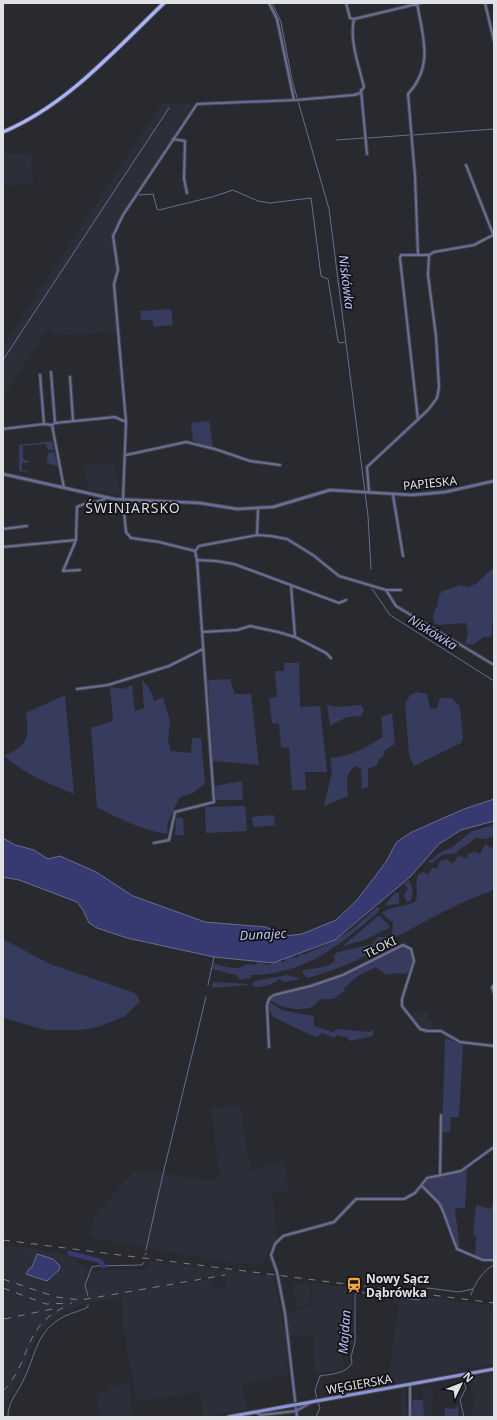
<svg xmlns="http://www.w3.org/2000/svg" width="497" height="1420" font-family="'Noto Sans',sans-serif">
  <rect width="100%" height="100%" fill="#292a2f"/>
  <path fill="#2c2e3a" fill-rule="evenodd" d="M162 103H190L192 106 129 202 112 232 117 268 114 283 118 335 115 331 56 336 47 330 3 397V346Z
    M3 154H31L33 184 3 186Z
    M113 463 122 496 89 490 84 465Z
    M428 1012V1019L434 1020 431 1030 419 1027 412 1016 414 1013Z
    M240 1105 251 1172 259 1167 284 1161 289 1191 272 1194 278 1243 270 1248 264 1263H230L88 1237 97 1212 134 1172 169 1174 208 1180 220 1178 210 1109Z
    M3 1245 64 1253 94 1272 100 1270H146L150 1261 273 1276 284 1329 288 1328 287 1313 313 1306 311 1283 352 1288 353 1344H341L344 1369 318 1374 315 1372 313 1337 289 1336V1331H285L288 1374 243 1384 247 1409 203 1417 200 1396 198 1392 139 1401 135 1395 122 1322 123 1313 121 1297 81 1304 60 1313 39 1332 33 1344 23 1373 3 1409ZM214 1276H226L225 1287 215 1289 211 1279 170 1286V1284Z
    M308 1283 312 1305 309 1306 308 1303 306 1307 297 1308 293 1284Z
    M394 1297 425 1300 426 1297 494 1306V1364L461 1370 449 1374 386 1385 390 1369 398 1304 394 1301Z
    M494 1372V1417H472L474 1396 471 1395 472 1376Z
    M130 1384 132 1397 130 1401 134 1417H101L96 1393 110 1391V1387Z
    M433 1387 432 1417H424L423 1388Z
    M405 1388 407 1417H401V1389Z"/>
  <path fill="#373b5e" d="M171 309 173 325 154 327 152 320H141L140 311Z
    M209 421 213 448 193 441 191 423Z
    M52 441 54 450H49L45 444 23 446V459L28 461V463H22V470L33 473 19 471V445Z
    M54 452 57 463H59L60 472 58 466 47 463 48 453Z
    M494 567V611L491 637H484L473 645 465 644 468 634 466 623 439 625 435 624 433 618 434 611 437 607 439 596 442 591 461 585 467 587 476 584Z
    M284 663H299L300 707 320 706 327 772H305L306 790H292L289 748 281 747 279 724 272 723 269 698 277 697 275 671H284Z
    M230 679 235 694H251L259 765 213 761 208 680Z
    M142 680 151 691 154 701 163 697 170 722 168 740 171 751 191 753 192 738H201L205 784 193 793 179 798 168 822 167 834C141 830 120 819 97 807L91 728 113 721 110 687 124 689 132 685 135 711 144 708Z
    M417 692 427 694 430 708 437 709 440 698H452L460 707 463 738 461 743 414 766 409 755 405 704 410 695Z
    M65 695 74 794C51 785 23 773 4 756 29 745 29 738 26 713Z
    M327 705 337 707 361 705 364 710 361 716 347 717 330 726Z
    M392 713 395 744 384 751 383 757 379 759 377 765 368 769V787L362 789 361 769 356 766C344 773 347 784 348 796L324 806 332 772 330 758C355 755 362 749 383 737L381 717Z
    M242 781 243 800H216L215 786Z
    M245 806 247 831 206 833 205 807Z
    M274 815 275 825 253 827 252 817Z
    M176 818H183L184 835H175Z
    M494 825V836L484 839 475 838C469 846 462 845 456 853L442 855 432 863 428 862 441 852 451 848 472 831Z
    M485 844 494 849V890C465 900 438 914 411 929 406 932 397 938 392 936L393 923 382 913C389 906 413 906 416 900 419 892 414 883 418 875L423 872 428 875 432 868H437L440 861 446 859 453 864 458 856 467 858 468 854 475 852 480 854Z
    M409 880C412 886 415 895 410 901L407 902 404 896 408 888 404 884Z
    M396 892 399 894V903L387 906 385 905Z
    M377 907 380 908 378 912C340 946 303 975 251 975V978L240 980 236 975 212 969 214 964H217C223 967 231 968 239 968L246 964 255 965 259 962 269 965 276 962H284L287 958 298 957 300 954C307 955 308 952 314 950 339 941 358 925 377 907Z
    M379 915 389 925V928L365 940 343 946Z
    M378 937H387L388 942C364 959 336 970 308 978L304 975 302 971C312 967 327 969 335 961L334 955 338 952 372 944Z
    M3 939 50 964 135 993 140 1001 125 1016 98 1027 81 1030H45L3 1018Z
    M403 946C415 951 414 966 406 974L397 973 386 975 376 967 358 976 344 988 345 990 334 999C323 1001 324 994 314 1006 301 1012 283 1009 270 1000L272 997 279 995 329 982Z
    M287 975 299 978 297 980 285 982 279 979C273 985 263 987 254 987L252 984 255 981Z
    M214 982 247 984 248 985 212 988V984Z
    M269 1002 282 1010 313 1016 314 1018V1026L333 1032 337 1029 369 1032 373 1030V1036L350 1041 346 1037 337 1035 334 1038 322 1033 317 1037H315L273 1017 269 1009Z
    M445 1038 463 1045 459 1117H451L450 1132H442Z
    M467 1169 465 1208H455C456 1221 459 1234 459 1247H457C451 1235 449 1223 444 1211 440 1201 431 1193 424 1186L425 1182C437 1174 453 1176 467 1169Z
    M494 1203V1259L475 1256 476 1236 473 1234 476 1205 490 1209Z
    M413 1400H423L424 1417H411Z
    M459 1406 458 1417H445V1408L453 1409Z"/>
  <path fill="#363a70" stroke="#696c93" d="M494 799V821L461 830 439 844 410 877 335 940 273 963 214 957 127 938 97 928 89 923 83 910 77 902 19 880 3 877V838L15 845 34 850 48 859 60 856 96 872 133 896 205 922 266 927 285 936 302 934 336 920 357 900 386 862 396 843 401 839 412 832 464 809Z
    M37 1254 53 1259 60 1266 59 1270 47 1281 26 1274 29 1269 32 1267Z"/>
  <g fill="none" stroke-linecap="round" stroke-linejoin="round">
    <path stroke="#696c93" stroke-width="1" d="M272 3 281 22 292 80 329 209 368 516 371 569
      M413 135 494 129
      M368 138 409 135
      M336 140 364 138
      M139 195 153 194 157 209 159 210 212 197 233 190 258 201 270 203 311 198 321 276 328 279 338 341 340 343 345 342
      M3 360 169 108
      M372 589 390 615 494 681
      M208 985 214 957
      M146 1250 163 1174 206 997
      M145 1255 146 1253
      M424 1291 428 1288 459 1292 473 1289
      M471 1295C474 1284 484 1269 494 1265
      M88 1296 85 1285 92 1267 96 1266 142 1265 144 1262
      M463 1379 466 1388 460 1400 464 1417
      M317 1399 315 1390 320 1376C331 1374 346 1374 352 1363L351 1357 355 1342V1295L358 1292 419 1300 422 1297
      M8 1417C7 1403 18 1392 23 1381 36 1355 36 1330 65 1316 73 1312 81 1311 88 1307V1305
      M316 1417 320 1408 318 1402"/>
    <path stroke="#363a70" stroke-width="4.5" d="M69 1253 100 1261 104 1266"/>
    <g stroke="#46474c" stroke-width="4">
      <path id="minor" d="M269 3 277 19 294 100
        M346 3 350 18 354 19
        M417 3C423 37 434 66 408 94L415 176 418 255H401L400 258 418 420
        M485 3 494 41
        M354 19 421 3
        M361 90 367 154
        M173 139 185 141 184 179 187 193
        M466 165 493 234
        M418 255H429
        M51 372 55 423
        M40 375 44 424
        M70 377 73 421
        M52 425 64 488
        M3 429 44 424 52 425 55 423 115 417 126 422
        M126 455 186 442 215 449 250 461 280 465
        M369 492 367 467 428 410 437 398 439 387 436 336 428 275 429 255 434 252 474 245 493 235
        M393 495 403 556
        M3 529 27 526
        M257 535 258 509
        M3 547 76 540
        M195 551 199 546 257 535 271 536 287 539 313 555 339 576 386 590 396 606 494 665
        M197 560 216 561 234 564 339 603 346 600
        M80 570 63 571 76 540 77 507C87 501 99 504 108 497
        M291 585 295 637 326 653 331 658
        M386 590H401
        M202 632 237 630 250 626 278 632 295 637
        M77 689 108 685 169 666 203 649
        M154 843 169 840 175 812 214 802 197 560 195 551 159 542 131 538 126 532 123 500 126 422 114 284 118 270 113 236 123 215 197 104 296 100 354 95 360 93 364 87C359 66 349 40 354 19
        M494 985 492 987 494 993
        M269 1047 267 1006C268 1000 269 998 274 995L311 986 343 975 403 945 411 949 414 961 402 999V1006L420 1029 427 1031H441L460 1042 494 1046
        M440 1175 441 1115
        M422 1186 439 1203 443 1211 457 1249 483 1260H494
        M257 1413 261 1415 296 1411 310 1403
        M297 1417 285 1313 277 1272 271 1255 275 1244 283 1236 334 1222 356 1199H404L415 1193 427 1178 461 1171 494 1147
        M410 1417V1384"/>
    </g>
    <g stroke="#46474c" stroke-width="4.5">
      <path id="tertiary" d="M3 474 114 499 200 503 237 509 273 507 330 490 412 495 445 492 494 481"/>
    </g>
    <g stroke="#46474c" stroke-width="5">
      <path id="secondary" d="M300 1404 494 1369
        M228 1417 288 1406"/>
    </g>
    <g stroke="#46474c" stroke-width="5.5">
      <path id="primary" d="M3 132C67 105 115 50 164 3"/>
    </g>
    <use href="#minor" stroke="#686e99" stroke-width="2"/>
    <use href="#tertiary" stroke="#686e99" stroke-width="2.5"/>
    <use href="#secondary" stroke="#8b93d9" stroke-width="3"/>
    <use href="#primary" stroke="#a9b3fb" stroke-width="3.5"/>
    <path stroke="#7e7f83" stroke-width="1" stroke-dasharray="7 7" stroke-linecap="butt" d="M3 1240 494 1303
      M3 1279 56 1297 81 1300 225 1275
      M3 1288 46 1304 72 1303
      M4 1319 57 1308
      M3 1391C32 1362 21 1326 67 1306"/>
    <g stroke="#46474c" stroke-width="5" stroke-linecap="butt">
      <path id="secondary-bridge" d="M288 1406 300 1404"/>
    </g>
    <use href="#secondary-bridge" stroke="#8b93d9" stroke-width="3"/>
  </g>
  <defs>
    <g id="station-bare" transform="scale(1.2)"><path d="M-3-6H3Q5-6 5-4V2Q5 4 3 4L4.5 6H3L1.5 4h-3L-3 6H-4.5L-3 4Q-5 4-5 2V-4Q-5-6-3-6ZM-3.5-4v3h7v-3ZM-3.5 1v1.5H-2V1ZM2 1v1.5H3.5V1Z" fill="#f3a443" stroke="#121215" stroke-width="2.5" paint-order="stroke"/></g>
  </defs>
  <g fill-rule="evenodd">
    <use href="#station-bare" x="354" y="1285"/>
  </g>
  <g text-anchor="middle" dominant-baseline="central" stroke-width="3.5" stroke-linejoin="round" paint-order="stroke">
    <g font-size="12" fill="#e0e1e5" stroke="#121215">
      <text transform="translate(430 483) rotate(-6)">PAPIESKA</text>
      <text transform="translate(380 947) rotate(-26)">TŁOKI</text>
      <text transform="translate(359 1384) rotate(-10)">WĘGIERSKA</text>
    </g>
    <g font-size="12" font-weight="bold" fill="#e0e1e5" stroke="#121215" text-anchor="start">
      <text x="366" y="1278">Nowy Sącz<tspan x="366" dy="14">Dąbrówka</tspan></text>
    </g>
    <g font-size="13" font-style="italic" fill="#b8c0f4" stroke="#121215">
      <text transform="translate(347 282) rotate(83)">Niskówka</text>
      <text transform="translate(433 632) rotate(32)">Niskówka</text>
      <text transform="translate(263 934) rotate(-3)">Dunajec</text>
      <text transform="translate(344 1332) rotate(-86)">Majdan</text>
    </g>
    <g font-size="14" letter-spacing="1" fill="#dbdce4" stroke="#121215">
      <text x="133" y="507">ŚWINIARSKO</text>
    </g>
  </g>
  <rect width="497" height="1420" fill="none" stroke="#e0e1e5" stroke-width="8"/>
  <g transform="translate(461 1384) rotate(47)" stroke="#121215" stroke-width="3" paint-order="stroke">
  <path d="M0-3L7 15L0 10L-7 15Z" fill="#e0e1e5"/>
  <text y="-6" font-size="11" font-weight="bold" text-anchor="middle" fill="#e0e1e5">N</text>
  </g>
</svg>
